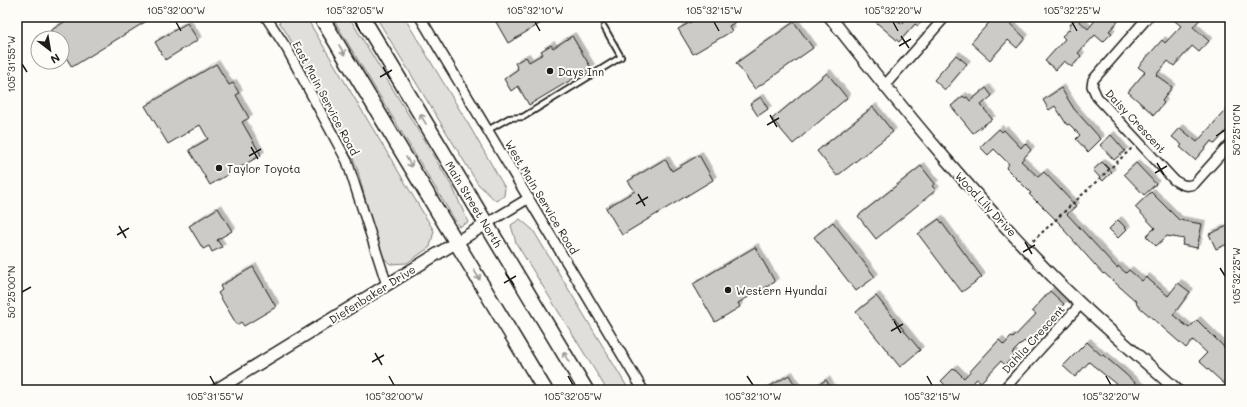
<svg xmlns="http://www.w3.org/2000/svg" width="1247" height="407" font-family="Mali,sans-serif">
  <defs>
    <filter id="shadow"><feDropShadow dx="3.5" dy="-3.5" stdDeviation="0" flood-color="#0004"/></filter>
  </defs>
  <rect width="100%" height="100%" fill="#fdfcf7"/>
  <filter id="ink" filterUnits="userSpaceOnUse"><feTurbulence type="fractalNoise" baseFrequency=".025" numOctaves="2"/><feDisplacementMap in="SourceGraphic" scale="8" xChannelSelector="R" yChannelSelector="G"/><feConvolveMatrix kernelMatrix="1 2 1 2 8 2 1 2 1" color-interpolation-filters="sRGB"/></filter>
  <g filter="url(#ink)">
    <path fill="#e0dfdb" stroke="#7e7e7c" d="M276 17H306L434 231 430 247 407 263 390 264 380 254 357 168 335 117 286 32Z
      M332 17H349L453 188 468 222 459 227Z
      M376 17H404L470 127 505 188 504 196 496 201 478 184Z
      M520 219 533 230 629 390H607L516 243 511 225Z"/>
    <path fill="#cccbc8" stroke="#1c1c1c" filter="url(#shadow)" d="M72 17H153L72 67 62 51V38H54L50 31Z
      M505 17H551L508 43 496 22Z
      M700 17H744L729 26 732 31 693 54 678 29Z
      M870 17H893L902 24 907 18 906 17H925L918 26 915 24 899 42Z
      M994 17H1010L1007 21 1025 38 1017 48 1008 40 990 60 971 43Z
      M1098 17H1122L1109 31 1112 33 1103 42 1095 35 1078 53 1081 56 1072 67 1064 61 1056 70 1045 61 1065 39 1062 36 1071 28 1069 26 1076 18 1088 29Z
      M1170 17H1202L1193 27 1209 41 1199 52 1192 46 1174 66 1168 61 1156 75 1172 87 1162 101 1164 103 1154 115 1128 92 1145 72 1138 67 1162 40 1165 43 1181 26Z
      M794 22 813 48 755 89 736 63Z
      M187 23 198 40 165 60 155 42Z
      M572 36 591 68 529 105 518 86 511 91 504 79 518 69 515 63 526 57 529 62 543 54 541 51 551 45 553 48Z
      M956 55 967 64 945 90 934 80Z
      M216 64 229 85 233 83 239 93 236 95 249 118 242 122 261 155 210 185 189 150 208 139 200 125 168 144 145 106Z
      M827 73 847 98 793 144 772 119Z
      M986 88 992 96 981 105 992 119 973 133 951 106 963 96 965 98 967 97 970 101Z
      M1061 88 1074 109 1101 139 1088 152 1076 139 1080 135 1069 124 1067 125 1055 106 1049 110 1043 100Z
      M761 97 768 109 758 116 750 104Z
      M1230 105V126L1215 144 1211 141 1195 160 1180 147 1182 145 1172 137 1180 128 1197 142Z
      M873 107 893 132 837 176 817 151Z
      M999 129 1002 132 1004 130 1021 148 1025 143 1031 150 1021 161 1038 177 1044 172 1076 206 1067 214 1117 268 1118 266 1126 273 1129 270 1142 281 1146 277 1168 296 1178 283 1190 292 1173 315 1189 328 1197 320 1230 353V354L1224 360 1230 365V389L1199 361 1207 353 1193 340 1186 348 1136 304 1137 302 1104 273 1103 274 1064 230 1065 229 1037 201V202L1029 194 1031 193 1006 168 1009 164 994 149 988 155 980 147Z
      M1111 135 1125 151 1114 160 1100 145Z
      M699 155 713 180 622 235 606 208 635 191 628 181 665 159 672 171Z
      M1102 162 1112 172 1103 181 1093 170Z
      M1136 163 1156 184 1144 195 1124 174Z
      M921 166 935 184 932 186 936 190 876 239 858 216Z
      M1151 192 1179 220 1202 224 1197 248 1182 245 1184 239 1167 236 1156 246 1146 236 1155 228 1135 207Z
      M218 208 232 231 217 240 222 247 212 252 209 246 203 249 189 226Z
      M939 219 982 277 962 292 918 234Z
      M1118 220 1127 229 1118 238 1109 229Z
      M833 222 875 277 856 291 814 237Z
      M1230 225V243L1216 249 1209 234Z
      M755 247 775 282 738 303 740 307 715 322 693 284Z
      M253 267 276 307 244 326 241 322 237 325 218 293 222 290 220 286Z
      M1050 291 1064 304 1043 326 1044 327 1028 345 1024 341 1012 353 1015 355 1005 365 1001 361 981 382 977 379 965 390H950L941 381 954 368 964 378 999 340 1004 345 1011 337 1013 338 1036 314 1032 311Z
      M876 296 920 350 900 367 856 312Z
      M1087 342 1102 356 1103 355 1123 372 1143 390H1113L1117 385 1089 362 1075 377 1063 366Z
      M789 375 798 390H764Z
      M826 380 832 390H810Z"/>
    <g fill="none" stroke-linecap="round" stroke-linejoin="round">
      <g stroke="#1c1c1c" stroke-width="8">
        <path id="service" d="M488 130 509 118 523 117 621 57 604 27"/>
      </g>
      <g stroke="#1c1c1c" stroke-width="12">
        <path id="minor" d="M266 17 287 49 347 161 387 285
          M420 17 643 390
          M1148 17 1093 80 1092 86 1097 97 1174 180C1182 185 1186 187 1194 184L1230 144
          M885 85 945 17
          M486 224 529 198
          M1003 390 1081 304"/>
      </g>
      <g stroke="#1c1c1c" stroke-width="14">
        <path id="tertiary" d="M830 17C904 111 980 204 1065 289 1101 324 1140 357 1177 390
          M216 390 486 224"/>
      </g>
      <g stroke="#1c1c1c" stroke-width="17">
        <path id="primary" d="M321 17 545 390
          M362 17 586 390"/>
      </g>
      <path stroke="#1c1c1c" stroke-width="2" stroke-dasharray="3 3" stroke-linecap="butt" d="M1033 241 1132 148"/>
      <use href="#service" stroke="#fdfcf7" stroke-width="4.5"/>
      <use href="#minor" stroke="#fdfcf7" stroke-width="9"/>
      <use href="#tertiary" stroke="#fdfcf7" stroke-width="11"/>
      <use href="#primary" stroke="#fdfcf7" stroke-width="14"/>
    </g>
    <defs><path id="oneway-shaft" d="M-6 0H5M1.5-3L5.5 0L1.5 3" fill="none" stroke-width="1.6" stroke-linecap="round" stroke-linejoin="round"/></defs>
    <g stroke="#989794">
      <use href="#oneway-shaft" transform="translate(342 50) rotate(59)"/>
      <use href="#oneway-shaft" transform="translate(423 119) rotate(-121)"/>
      <use href="#oneway-shaft" transform="translate(409 162) rotate(59)"/>
      <use href="#oneway-shaft" transform="translate(477 275) rotate(59)"/>
      <use href="#oneway-shaft" transform="translate(566 357) rotate(-121)"/>
    </g>
  </g>
  <path fill="none" stroke="#1c1c1c" stroke-width="1.5" d="M176 22 181 31M355 22 360 31M535 22 540 31M714 22 719 31M893 22 898 31M1072 22 1077 31M901 36 909 48M899 46 911 39M22 64 27 72M383 67 390 79M380 77 392 70M770 115 777 127M767 125 779 118M1216 136 1225 130M251 147 258 159M249 156 261 149M1157 163 1164 175M1155 173 1167 166M638 194 645 206M636 204 648 197M119 226 126 238M117 235 129 228M1025 242 1032 254M1023 252 1035 245M1220 268 1225 276M506 274 514 285M504 283 516 276M22 292 31 287M894 321 901 333M891 331 903 324M375 353 382 365M372 362 384 355M210 376 215 385M389 376 394 385M568 376 573 385M747 376 753 385M927 376 932 385M1106 376 1111 385"/>
  <g fill="#1c1c1c" stroke="#fdfcf7" stroke-width="1.5">
    <circle cx="550" cy="71" r="4"/>
    <circle cx="219" cy="168" r="4"/>
    <circle cx="728" cy="290" r="4"/>
  </g>
  <g text-anchor="middle" dominant-baseline="central" stroke-width="4" stroke-linejoin="round" paint-order="stroke">
    <g font-size="11" fill="#1c1c1c" stroke="#fdfcf7" text-anchor="start">
      <text x="558" y="71">Days Inn</text>
      <text x="227" y="168">Taylor Toyota</text>
      <text x="736" y="290">Western Hyundai</text>
    </g>
    <g font-size="11" fill="#1c1c1c" stroke="#fdfcf7">
      <text transform="translate(326 98) rotate(62)">East Main Service Road</text>
      <text transform="translate(1136 121) rotate(47)">Daisy Crescent</text>
      <text transform="translate(542 197) rotate(59)">West Main Service Road</text>
      <text transform="translate(474 204) rotate(59)">Main Street North</text>
      <text transform="translate(986 204) rotate(47)">Wood Lily Drive</text>
      <text transform="translate(372 294) rotate(-32)">Diefenbaker Drive</text>
      <text transform="translate(1033 339) rotate(-48)">Dahlia Crescent</text>
    </g>
  </g>
  <rect width="1247" height="407" fill="none" stroke="#fdfcf7" stroke-width="44"/>
  <g transform="translate(50 50) rotate(149)"><circle r="19" fill="#fdfcf7" stroke="#a3a29f"/>
  <path d="M0-3L7 15L0 10L-7 15Z" fill="#1c1c1c"/>
  <text y="-6" font-size="11" font-weight="bold" text-anchor="middle" fill="#1c1c1c">N</text>
  </g>
  <rect x="22" y="22" width="1203" height="363" fill="none" stroke="#1c1c1c" stroke-width="1.5"/>
  <g font-size="10" text-anchor="middle" fill="#1c1c1c">
    <text x="176" y="14">105°32'00"W</text>
    <text x="355" y="14">105°32'05"W</text>
    <text x="535" y="14">105°32'10"W</text>
    <text x="714" y="14">105°32'15"W</text>
    <text x="893" y="14">105°32'20"W</text>
    <text x="1072" y="14">105°32'25"W</text>
    <text transform="translate(11 64) rotate(-90)" y="4">105°31'55"W</text>
    <text transform="translate(1236 130) rotate(-90)" y="4">50°25'10"N</text>
    <text transform="translate(1236 276) rotate(-90)" y="4">105°32'25"W</text>
    <text transform="translate(11 292) rotate(-90)" y="4">50°25'00"N</text>
    <text x="215" y="400">105°31'55"W</text>
    <text x="394" y="400">105°32'00"W</text>
    <text x="573" y="400">105°32'05"W</text>
    <text x="753" y="400">105°32'10"W</text>
    <text x="932" y="400">105°32'15"W</text>
    <text x="1111" y="400">105°32'20"W</text>
  </g>
</svg>
